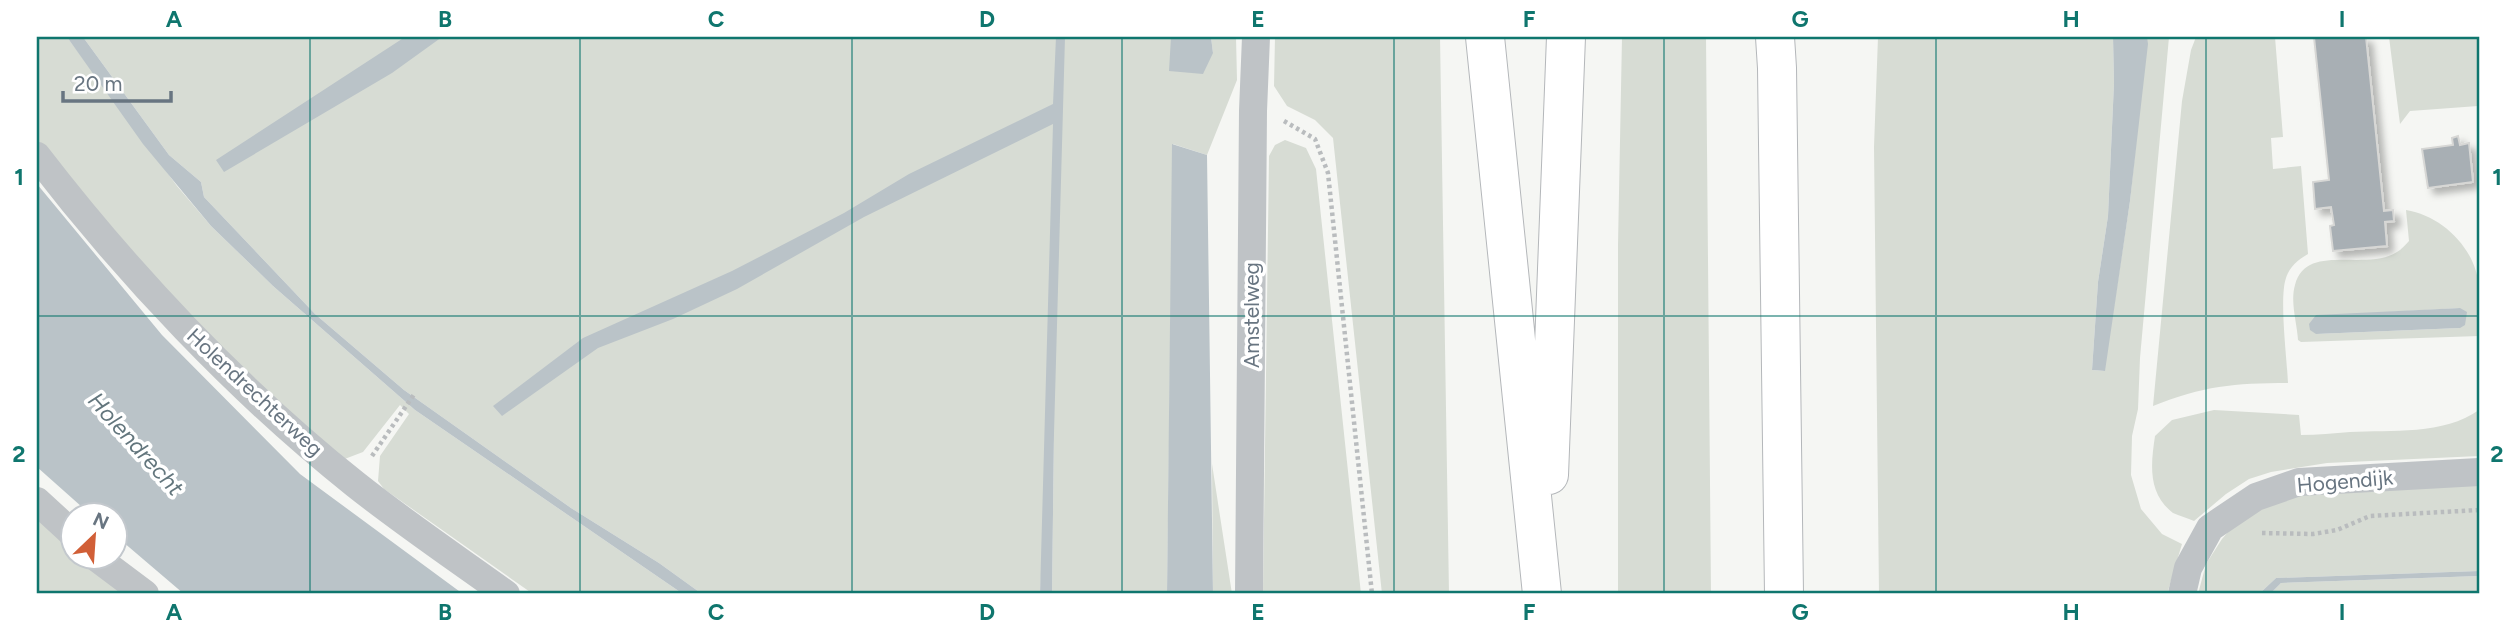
<svg xmlns="http://www.w3.org/2000/svg" width="2516" height="631" font-family="Figtree,sans-serif">
  <defs>
    <filter id="shadow"><feDropShadow dx="6" dy="6" stdDeviation="3.5" flood-color="#0004"/></filter>
  </defs>
  <rect width="100%" height="100%" fill="#f5f6f3"/>
  <path fill="#d7dcd4" fill-rule="evenodd" d="M37 37H67L177 186 211 226 273 286 415 410 683 594H533L384 489 378 481 380 456 409 414 400 405 363 452 342 460 215 345 44 151 37 141Z
    M83 37H1177L1213 53 1211 37H1236L1237 80 1207 155 1173 144 1167 594H1052L1054 434 1043 539 1040 594H702L659 563 571 508 404 390 315 314 204 197 201 182 169 155Z
    M1275 37H1440L1449 594H1382L1333 138 1315 120 1287 106 1274 86Z
    M1622 37H1706L1711 594H1618V245Z
    M1878 37H2113L2114 83 2108 216 2098 282 2092 370 2104 371 2130 201 2147 37H2169L2140 358 2138 409 2132 436 2131 475 2141 509 2162 534 2182 544 2167 594H1879L1874 147Z
    M2196 37H2275L2283 137 2271 138 2273 169 2301 166 2308 254C2298 260 2290 266 2286 278 2279 298 2287 358 2288 383 2234 383 2203 386 2153 406L2182 101 2191 50Z
    M2389 37H2478L2479 108 2478 106 2410 111 2400 124Z
    M1285 140 1306 148 1316 169 1361 594H1263L1269 156 1275 145Z
    M2406 210C2443 216 2476 249 2479 287 2481 303 2479 320 2479 336L2301 342 2298 340C2297 323 2290 302 2295 285 2306 242 2366 272 2397 252 2401 250 2405 245 2409 241ZM2460 308V328L2316 334 2389 312Z
    M2214 410 2299 415 2301 435C2317 435 2334 433 2350 432 2391 430 2444 435 2479 410V456L2327 463 2271 472 2249 479 2226 494 2194 521C2188 518 2179 516 2173 513 2147 493 2151 463 2155 436L2172 420Z
    M1212 464 1232 594H1213Z
    M2479 484V571L2276 578 2259 594H2198L2206 564 2222 539 2239 519 2291 495Z
    M37 512 73 543 74 558H91L134 594H37Z
    M2479 576V594H2270L2281 583Z"/>
  <path fill="#bac3c8" d="M67 37H83L169 155 201 182 204 197 315 314 404 390 571 508 659 563 702 594H683L415 410 273 286 211 226 143 144Z
    M405 37H442L392 73 224 172 216 160Z
    M1056 37H1065L1054 433 1052 594H1040L1053 124 864 217 737 289 673 319 598 348 502 416 493 406 583 338 732 271 844 213 909 174 1053 104Z
    M1171 37H1211L1213 53 1203 74 1169 71Z
    M2113 37H2147L2148 44 2130 201 2105 371 2092 370 2098 282 2108 216 2114 83Z
    M1172 144 1207 155 1213 594H1167Z
    M37 184 162 335 300 474 463 594H184L116 536V516L91 515 37 467Z
    M2460 308 2467 312 2465 325 2460 328 2316 334 2310 330 2309 324 2316 315Z
    M2479 571V576L2281 583 2270 594H2259L2276 578Z"/>
  <path fill="#a8afb4" stroke="#d7d7d5" stroke-width="2" filter="url(#shadow)" d="M2314 37H2366L2384 211 2393 210 2394 221 2385 222 2387 246 2333 251 2330 226 2334 225 2331 207 2315 209 2313 182 2329 180Z
    M2458 136 2460 145 2469 143 2473 182 2428 188 2422 149 2453 145 2452 138Z"/>
  <g fill="none" stroke-linecap="round" stroke-linejoin="round">
    <g stroke="#b4b7ba" stroke-width="40">
      <path id="motorway" d="M1485 37 1542 594
        M1775 37 1777 68 1784 594
        M1549 475 1566 37"/>
    </g>
    <path stroke="#b9bcbe" stroke-width="4.5" stroke-dasharray="3.5 3.5" stroke-linecap="butt" d="M1284 121 1315 139 1328 173 1372 594
      M372 456 415 393
      M2262 533 2313 534 2337 530 2370 516 2479 510"/>
    <path stroke="#bfc3c6" stroke-width="28" d="M37 156C127 273 239 392 355 484 404 523 456 558 506 594
      M37 501 74 535
      M97 558 145 594
      M1249 594 1253 111 1256 37
      M2182 594 2188 568 2210 528 2256 497 2299 482 2479 472"/>
    <use href="#motorway" stroke="#fff" stroke-width="38"/>
  </g>
  <path fill="none" stroke="#0f766e" stroke-width="2" stroke-opacity="0.55" d="M310 37V594M580 37V594M852 37V594M1122 37V594M1394 37V594M1664 37V594M1936 37V594M2206 37V594M37 316H2479"/>
  <g text-anchor="middle" dominant-baseline="central" stroke-width="7" stroke-linejoin="round" paint-order="stroke">
    <g font-size="21" fill="#687581" stroke="#fff">
      <text transform="translate(1251 315) rotate(-90)">Amstelweg</text>
      <text transform="translate(255 392) rotate(43)">Holendrechterweg</text>
      <text transform="translate(2345 481) rotate(-5)">Hogendijk</text>
    </g>
    <g font-size="23" font-style="italic" fill="#63767d" stroke="#fff">
      <text transform="translate(136 444) rotate(48)">Holendrecht</text>
    </g>
  </g>
  <rect width="2516" height="631" fill="none" stroke="#ffffff" stroke-width="77"/>
  <g transform="translate(94 536) rotate(25)"><circle r="33" fill="#ffffff" stroke="#c3c8cd" stroke-width="2"/>
  <path d="M0-5L12 26L0 18L-12 26Z" fill="#d15f37"/>
  <text y="-10" font-size="19" font-weight="bold" text-anchor="middle" fill="#687581">N</text>
  </g>
  <path d="M63 91v10h108v-10" fill="none" stroke="#687581" stroke-width="3.5"/>
  <text x="74" y="91" font-size="21" fill="#687581" stroke="#ffffff" stroke-width="5" paint-order="stroke">20 m</text>
  <rect x="38" y="38" width="2440" height="554" fill="none" stroke="#0f766e" stroke-width="2.5"/>
  <g font-size="23" text-anchor="middle" font-weight="bold" fill="#0f766e">
    <text x="174" y="27">A</text>
    <text x="445" y="27">B</text>
    <text x="716" y="27">C</text>
    <text x="987" y="27">D</text>
    <text x="1258" y="27">E</text>
    <text x="1529" y="27">F</text>
    <text x="1800" y="27">G</text>
    <text x="2071" y="27">H</text>
    <text x="2342" y="27">I</text>
    <text x="19" y="185">1</text>
    <text x="2497" y="185">1</text>
    <text x="19" y="462">2</text>
    <text x="2497" y="462">2</text>
    <text x="174" y="620">A</text>
    <text x="445" y="620">B</text>
    <text x="716" y="620">C</text>
    <text x="987" y="620">D</text>
    <text x="1258" y="620">E</text>
    <text x="1529" y="620">F</text>
    <text x="1800" y="620">G</text>
    <text x="2071" y="620">H</text>
    <text x="2342" y="620">I</text>
  </g>
</svg>
